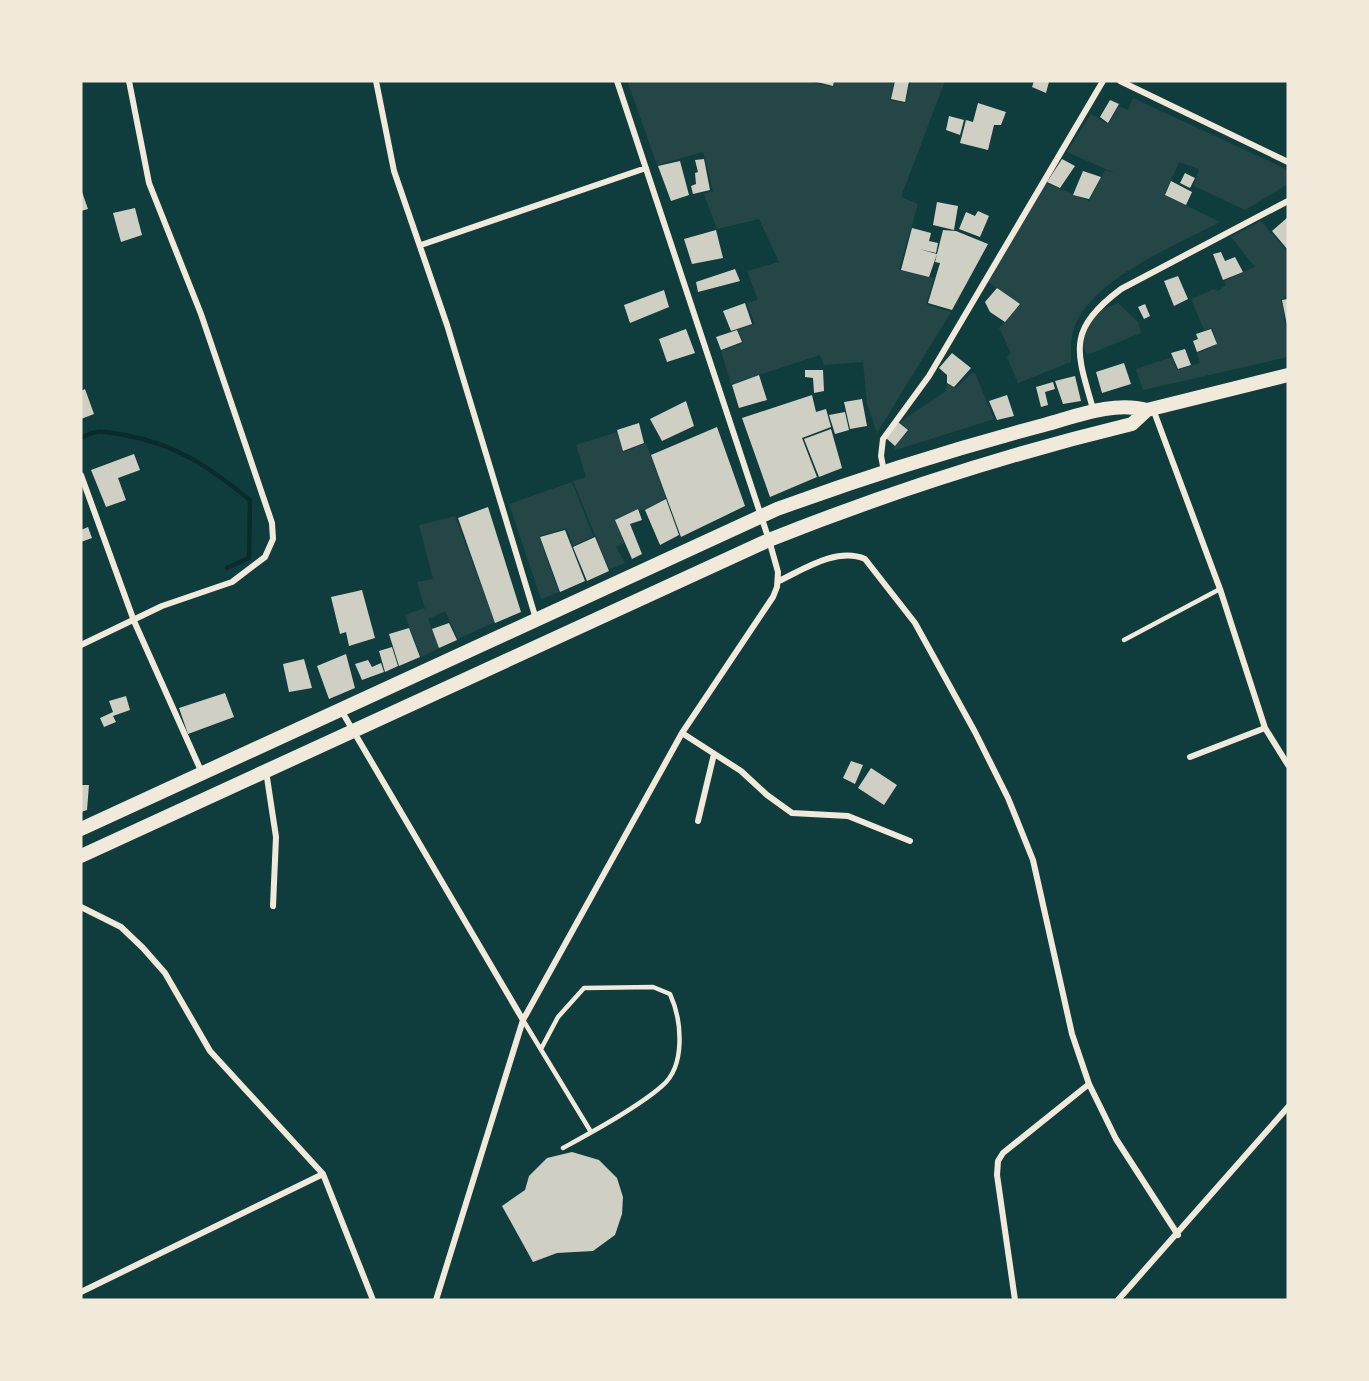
<svg xmlns="http://www.w3.org/2000/svg" width="1369" height="1381" font-family="'Work Sans',sans-serif">
  <rect width="100%" height="100%" fill="#0f3d3e"/>
  <path fill="#244646" d="M636 81H805L833 87 834 81H894L890 100 905 103 911 81H945L901 197 918 204 899 270 934 278 926 304 951 312 877 433 867 404 863 362 824 365 820 355 731 384 721 351 743 343 738 330 755 324 747 303 758 300 747 271 779 262 759 219 717 229 704 194 713 191 703 152 657 165 628 83Z
    M1133 98 1288 170V184L1245 210 1194 186 1199 169 1179 162 1165 195 1220 222C1177 245 1100 275 1077 321 1070 334 1071 347 1071 362L1018 383 1007 357 1011 353 999 328 1021 304 988 282 1046 183 1089 201 1105 170 1115 173 1067 152 1091 114 1108 124 1119 106 1128 110Z
    M1261 221 1288 252V297L1281 299 1288 337V357L1143 390 1136 369 1172 357 1177 370 1200 363 1197 353 1217 345 1212 328 1204 330 1191 299 1214 289 1218 291 1226 285 1224 281 1255 267 1231 237Z
    M1118 303 1138 322 1141 333 1087 355 1078 336C1085 313 1097 312 1118 303Z
    M972 373H975L994 419 896 450 894 447 909 430 900 422 945 392 947 384 955 388Z
    M617 432 624 452 646 443 666 498 645 510 638 509 615 519 624 543 616 547 625 563 609 569 573 481 586 477 576 445Z
    M572 482 593 536 573 546 566 528 539 536 559 592 541 599 509 504Z
    M455 516 495 622 458 639 445 611 428 619 439 648 421 657 405 615 424 608 426 612 417 582 433 579 419 525Z"/>
  <g fill="none" stroke-linecap="round" stroke-linejoin="round">
    <path stroke="#0a2a2b" stroke-width="4.5" d="M81 438C99 428 105 432 125 435 178 445 209 467 250 500L249 558 227 568"/>
  </g>
  <path fill="#cfcfc3" d="M813 81H834L833 86Z
    M895 81H909L905 102 891 99Z
    M1034 81 1049 82 1046 93 1032 87Z
    M1110 100 1119 104 1108 123 1100 117Z
    M978 103 1006 112 1001 125H994L988 150 960 143 966 120 973 122Z
    M949 116 964 120 960 135 946 130Z
    M704 159 710 190 693 194 691 186 696 184 695 173 698 172 695 160Z
    M1062 159 1075 166 1060 188 1047 182Z
    M680 161 689 195 671 201 658 166Z
    M1083 171 1101 177 1089 199 1073 195Z
    M1185 173 1195 178 1190 188 1180 183Z
    M1171 181 1192 192 1186 205 1165 195Z
    M81 189 88 209 81 211Z
    M937 202 958 206 954 230 933 225Z
    M135 208 142 235 121 242 113 213Z
    M978 211 989 216 980 237 959 229 966 212 975 216Z
    M1288 217V250L1272 231Z
    M912 228 931 233 929 241 938 243 936 253 919 249 937 254 929 277 901 270Z
    M716 230 723 258 692 264 684 239Z
    M943 230 956 231 988 244 952 310 928 303 940 263 935 262Z
    M1221 252 1225 261 1235 257 1243 272 1223 280 1213 254Z
    M735 269 740 281 698 292 696 282Z
    M1178 276 1188 299 1174 306 1164 281Z
    M997 288 1020 304 1005 322 990 312 985 302Z
    M664 290 669 307 630 323 624 305Z
    M1288 299V325H1287L1282 300Z
    M745 303 752 324 731 331 723 311Z
    M1145 304 1150 316 1144 319 1138 307Z
    M686 329 695 353 667 362 659 339Z
    M1211 329 1217 344 1197 352 1193 341 1198 339 1196 334Z
    M737 330 742 342 721 350 716 337Z
    M1185 349 1191 365 1178 369 1171 353Z
    M952 353 971 368 954 387 947 383V375L939 368Z
    M1124 363 1131 384 1102 393 1096 372Z
    M805 370H823L824 391 814 393 813 378 805 377Z
    M759 375 767 400 739 408 732 385Z
    M1075 376 1081 401 1063 404 1055 381Z
    M1053 382 1055 389 1045 392 1048 405 1041 407 1036 387Z
    M85 389 94 414 81 419V391Z
    M812 395 816 412 826 409 831 427 802 438 817 477 770 497 742 418Z
    M1007 395 1014 416 997 420 989 401Z
    M862 399 867 426 850 429 844 402Z
    M686 401 694 426 662 441 650 419Z
    M845 412 849 430 835 434 829 415Z
    M898 422 908 430 895 446 886 438Z
    M639 423 644 443 623 451 617 430Z
    M717 427 745 506 681 537 651 455Z
    M831 429 842 468 819 477 804 439Z
    M134 454 140 470 118 478 126 500 106 507 91 470Z
    M666 499 679 535 660 545 645 510Z
    M488 507 521 612 495 623 458 518Z
    M638 509 642 520 630 524 642 554 632 559 615 520Z
    M88 527 92 538 81 542V530Z
    M565 530 585 581 560 592 540 537Z
    M595 537 609 571 587 581 573 547Z
    M362 590 375 638 349 646 346 632 340 634 331 597Z
    M449 623 457 640 439 648 432 629Z
    M409 628 420 657 399 666 389 634Z
    M392 647 398 666 385 672 379 651Z
    M346 654 355 688 329 699 317 666Z
    M304 659 312 688 289 692 283 664Z
    M368 660 372 667 381 663 384 672 362 680 355 664Z
    M225 693 234 717 188 734 179 708Z
    M126 696 130 710 113 716 116 722 104 727 100 718 113 712 109 701Z
    M851 761 863 765 855 784 843 778Z
    M871 768 897 785 884 805 858 788Z
    M81 785H89L87 810 81 812Z
    M572 1152 599 1160 617 1178 623 1197 622 1214 615 1235 593 1251 557 1253 533 1262 502 1206 525 1190 529 1176 547 1158Z"/>
  <g fill="none" stroke-linecap="round" stroke-linejoin="round">
    <path stroke="#f1e9da" stroke-width="4.5" d="M1124 640 1220 589
      M523 1020 591 1132
      M541 1049 558 1017 584 988 653 987 670 994C682 1020 686 1066 662 1086 638 1107 592 1132 563 1148"/>
    <path stroke="#f1e9da" stroke-width="6" d="M376 81 394 171 447 325 536 619
      M1120 81 1288 162
      M421 245 646 168
      M1153 409 1220 589 1265 728 1288 765
      M1094 412C1076 350 1066 331 1121 289L1288 201
      M884 471 881 456 883 439 929 376 1103 81
      M81 475 134 621 202 773
      M779 581C804 569 837 547 865 559L915 623 975 732 1008 798 1033 860 1072 1034 1089 1084 1116 1139 1178 1235
      M81 645 162 606 232 582 265 557 273 539 272 523 201 314 149 183 129 81
      M341 710 523 1020
      M682 733 741 771 767 795 792 813 848 816 910 841
      M1190 757 1265 728
      M266 771 276 837 273 906
      M698 821 714 754
      M81 907 121 927 143 948 165 973 210 1051 323 1174 373 1300
      M81 1292 323 1174
      M436 1300 523 1020 682 733 773 597 777 587 778 572 769 540 617 81
      M1015 1300 997 1175 998 1161 1003 1153 1089 1084
      M1118 1300 1288 1107"/>
    <path stroke="#f1e9da" stroke-width="14" d="M81 829 777 509C865 477 953 449 1044 425 1077 416 1113 401 1147 410
      M81 856 769 540C887 493 1008 454 1132 424L1147 410 1288 375"/>
  </g>
  <rect width="1369" height="1381" fill="none" stroke="#f1e9da" stroke-width="165"/>
</svg>
